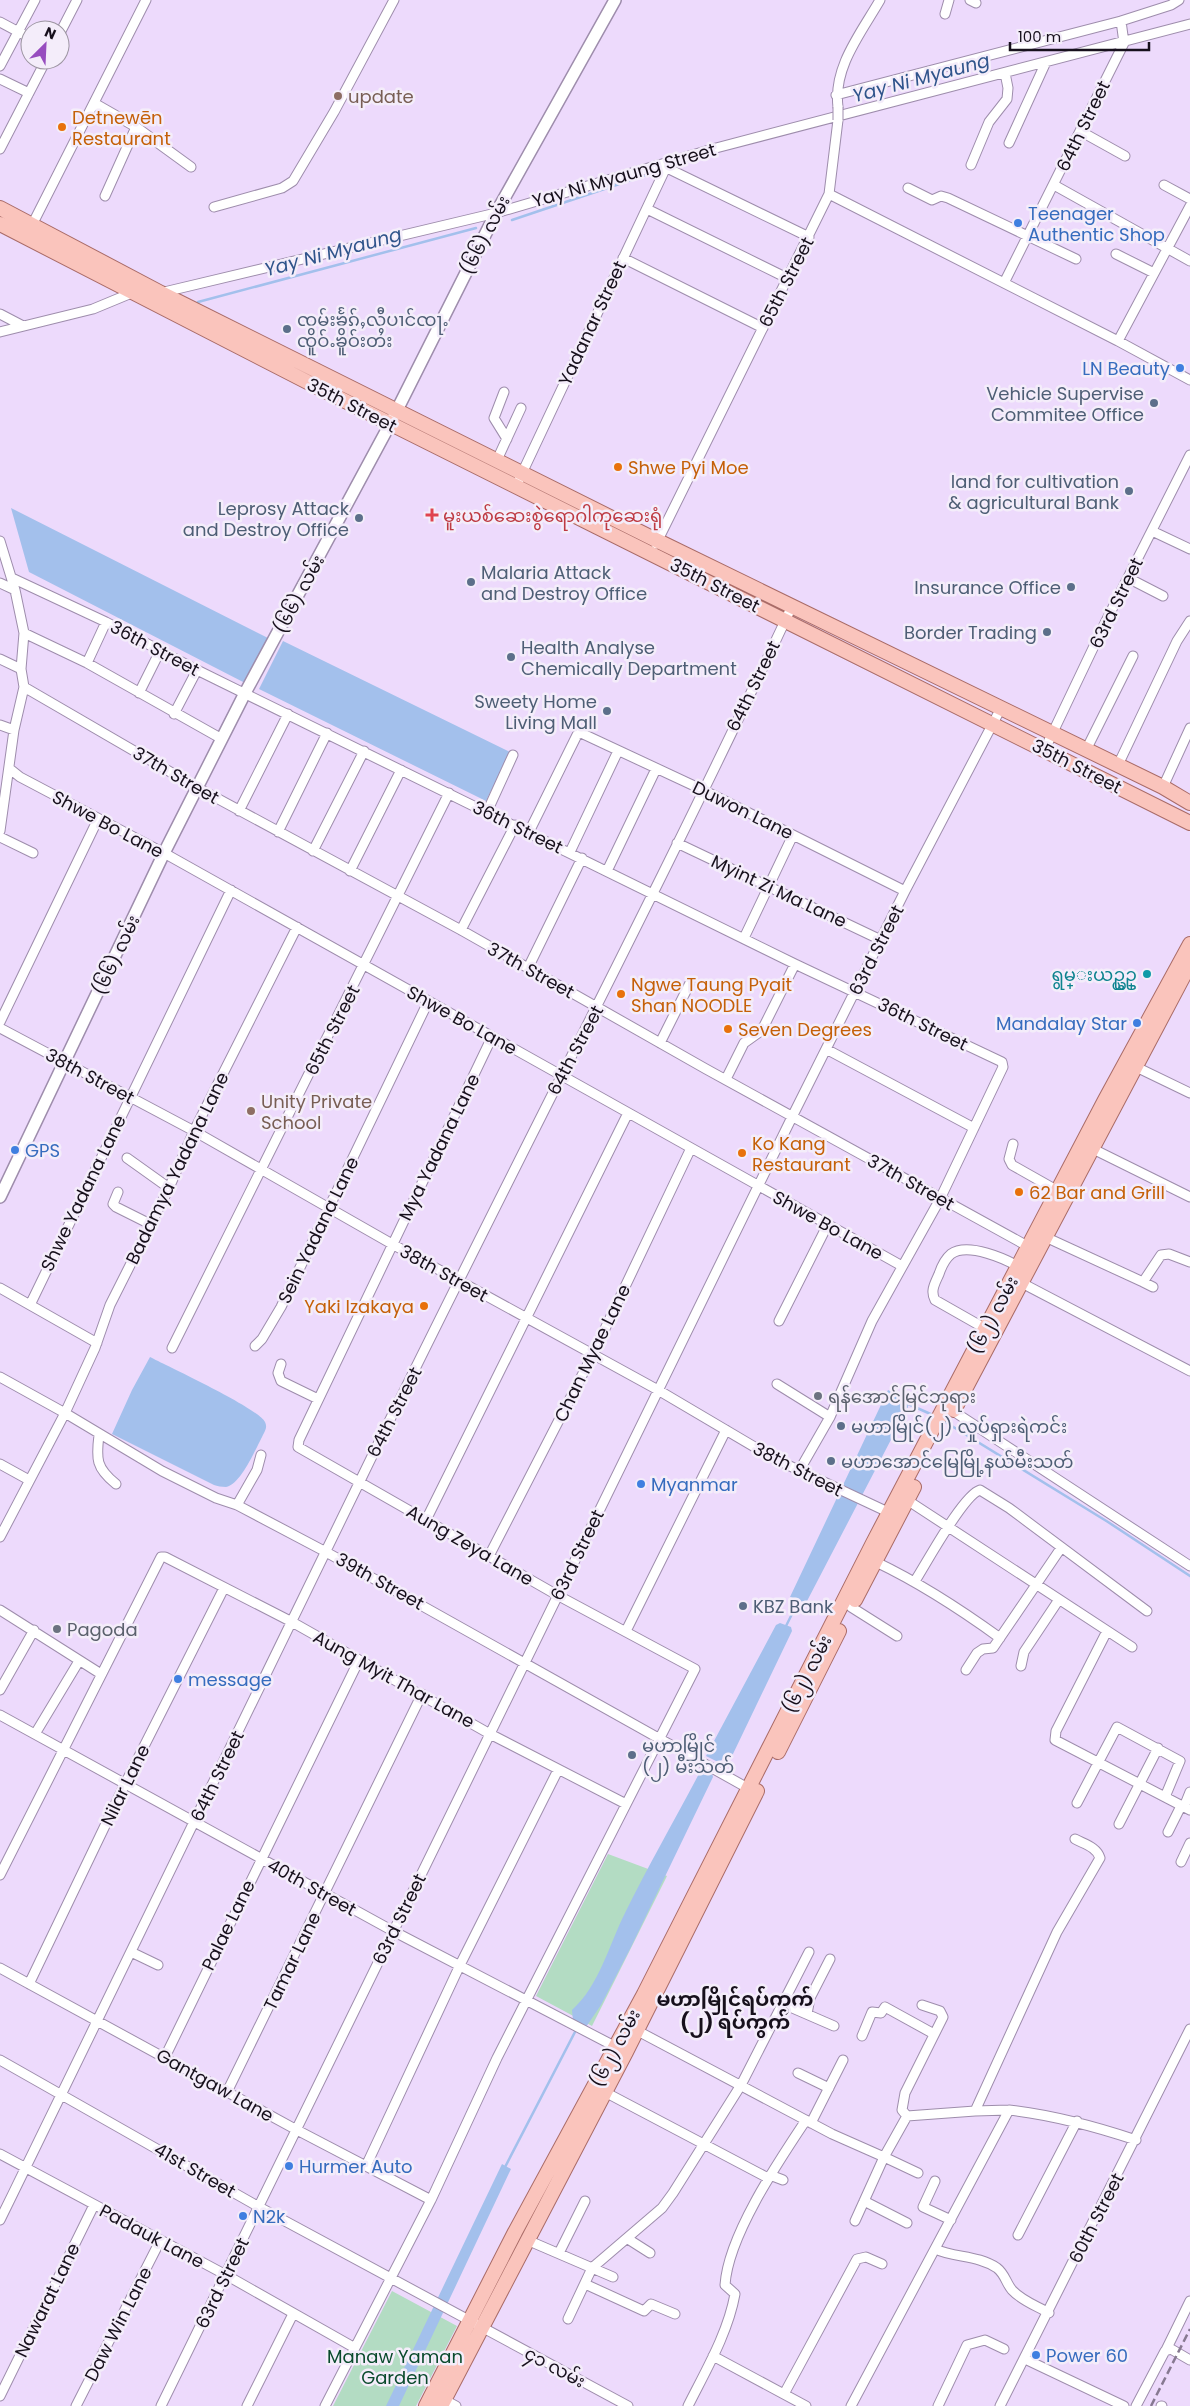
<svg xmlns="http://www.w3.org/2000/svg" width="1190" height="2406" font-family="Poppins,'Noto Sans Myanmar',sans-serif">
  <rect width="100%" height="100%" fill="#eddafc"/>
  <path fill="#b3dcc3" d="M608 1854 667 1876 592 2026 536 1996Z
    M392 2291 457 2326 416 2406H333Z"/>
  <path fill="#a3c0ec" d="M11 508 270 639 247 684 29 572Z
    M283 641 510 752 486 801 259 689Z
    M150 1357C169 1367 258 1408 265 1422 267 1426 266 1429 264 1433 257 1446 241 1485 226 1487 222 1487 217 1486 214 1485L112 1434 132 1390Z
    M888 1390 907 1399 908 1407 806 1603 790 1597Z
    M780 1623 791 1627 792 1631 732 1756H724L720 1763 706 1756 776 1625Z
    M702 1768 712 1773 713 1777 631 1947 601 2005 586 2027 573 2021 572 2010C599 1986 609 1945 625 1913 649 1864 677 1816 702 1768Z
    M502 2164 511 2169 399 2406H386Z"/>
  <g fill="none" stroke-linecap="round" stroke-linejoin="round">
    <path stroke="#a3c0ec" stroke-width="2.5" d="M512 220 658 171
      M198 302 476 228
      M906 1403 935 1416
      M942 1420 1108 1522 1190 1576
      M785 1628 799 1600
      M504 2169 576 2030"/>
    <g stroke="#9e8dac" stroke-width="11">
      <path id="minor" d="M970 0 976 3
        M945 14 949 0
        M0 22 30 38
        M60 33 77 0
        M0 66 35 0
        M0 79 29 93
        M836 95 1121 21
        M94 103 136 127 191 167
        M838 107C833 67 861 33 880 0
        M1080 131 1125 156
        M1009 143 1046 62
        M0 149 46 60
        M971 165 989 122 1007 99 1008 88 1005 73
        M667 168 809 237
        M1054 185 1190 261
        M1164 185 1190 199
        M908 188 932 200 941 196 948 198 1076 259
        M829 194 1118 341 1190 380
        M105 196 136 127
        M214 207 282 188 293 181 334 112 394 0
        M647 209 789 279
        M30 229 146 0
        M1116 254 1154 273
        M623 258 763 328
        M1004 283 1124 43 1121 21 1171 5 1179 0
        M160 293 496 213 716 148 1190 24
        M0 314 23 326
        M0 332 93 309 134 292
        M1118 341 1190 206
        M504 392 494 418 507 439
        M497 460 521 408
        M516 486 669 161
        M1152 531 1190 549
        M0 541 15 590 24 633 21 669 24 687 14 730 0 831
        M656 544 829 194 838 120
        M12 578 106 622 197 670 795 964 1002 1062 1003 1067 940 1199 872 1321 830 1417 799 1471
        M1128 578 1163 596
        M0 583 15 590
        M24 633 87 663 222 739
        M0 659 21 669
        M87 663 106 622
        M24 687 198 788 461 930 706 1069 1031 1248
        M139 693 160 651
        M174 714 197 670
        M0 725 14 730
        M1086 750 1133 656
        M1044 751 1105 623 1190 455
        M1118 765 1177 641 1190 621
        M10 769 20 777 164 853 902 1266
        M1163 787 1190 728
        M239 811 288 714
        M487 812 513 755
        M278 832 327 733
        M529 832 577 735 581 733 703 790 905 891
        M0 837 33 853
        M677 843 881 940
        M313 851 364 751
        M570 852 618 751
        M350 871 401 770
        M607 871 656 769
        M461 930 515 825
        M744 938 793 835
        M528 968 582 858
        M0 1022 98 819
        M0 1028 194 1131 392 1244 658 1390 775 1459 890 1513
        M660 1043 690 983
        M826 1049 974 1128
        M1132 1065 1190 1093
        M726 1079 744 1043 758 1033 764 1026 795 964
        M1013 1144 1009 1159 1012 1165 1058 1191
        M1089 1147 1190 1197
        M127 1158 169 1188
        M118 1192 113 1204 116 1207 150 1224
        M1041 1235 1143 1282 1161 1255 1169 1254 1190 1262
        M1018 1281 1190 1371
        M1143 1282 1153 1287
        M0 1288 30 1305 231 890
        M30 1305 97 1343
        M779 1321 828 1224
        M986 1329 935 1300C930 1291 935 1283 939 1274 941 1268 945 1259 951 1254 968 1242 1006 1259 1021 1268
        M255 1346 262 1339 281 1307 428 1002
        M172 1348 449 793
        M281 1364 278 1373 281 1381 318 1399
        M0 1377 65 1413 162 1471 216 1498 237 1505 326 1552 753 1791
        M777 1384 830 1417
        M953 1411 1190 1566
        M99 1435C96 1459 96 1468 116 1484
        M0 1464 29 1480
        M904 1498 1132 1647
        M237 1505 257 1470 261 1455
        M426 1520 628 1113
        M0 1537 65 1413 95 1348 110 1305 169 1188 194 1131 297 927
        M489 1556 593 1354 691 1148
        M876 1562C920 1583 960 1609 1000 1638
        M915 1581C926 1564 963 1495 980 1490L1009 1508 1147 1611
        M851 1607 897 1636
        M0 1610 101 1674
        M626 1631 726 1430
        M1107 1631 1056 1731 1055 1740 1190 1810
        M1021 1666 1024 1652 1058 1601
        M966 1670 977 1653 983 1649 993 1648 1061 1548
        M0 1690 34 1630
        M0 1715 393 1931 618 2048
        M35 1734 79 1661
        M1077 1803 1117 1727 1180 1761 1165 1797
        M1184 1807 1190 1792
        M1119 1824 1158 1748
        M1168 1832 1181 1806
        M1181 1862 1190 1843
        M0 1875 161 1557H165L292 1622 490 1734 626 1804
        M131 1952 158 1965
        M0 1968 295 2129 431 2200
        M29 1984 125 1784 224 1588
        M781 2003 834 2026
        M807 2014 810 1998 830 1959
        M634 2029 832 2134 884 2157 907 2116 975 2111 1057 1932 1100 1858C1097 1847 1084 1844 1075 1839
        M862 2036 872 2012 881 2013 885 2007 934 2034
        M165 2057 359 1660
        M0 2060 259 2207 628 2406
        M798 2073 829 2088
        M601 2090 768 2178
        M227 2092 422 1694
        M975 2111 1009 2110
        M907 2116 902 2110 905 2093 943 2017 940 2011 922 2005
        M811 2123 843 2060
        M0 2154 226 2275 355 2348
        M366 2166 460 1965 558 1770
        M770 2175 783 2180
        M935 2181 923 2207 951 2220
        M864 2201 907 2223
        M0 2220C121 1974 240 1727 360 1481 502 1188 654 901 792 606
        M855 2221 884 2157 918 2173
        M1018 2235 1077 2121
        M628 2239 650 2253
        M527 2240 613 2277
        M935 2249C955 2258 978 2255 997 2268 1005 2274 1006 2283 1012 2290 1022 2301 1037 2306 1049 2313
        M559 2253 585 2201
        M585 2284 644 2311 651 2304 675 2314
        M568 2319 592 2268 662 2208 673 2193 741 2085 809 1952
        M1166 2350 1190 2301
        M713 2356 806 2406
        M1025 2359 1124 2406
        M784 2394 857 2259 866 2257 882 2264
        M0 2396 94 2205
        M441 2398 456 2406
        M76 2406 160 2241
        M161 2406 793 1115 905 891 1001 708
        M247 2406 293 2314
        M325 2406 431 2200 497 2058 695 1669 557 1595 298 1447 299 1440 492 1037
        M688 2406C706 2370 728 2333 735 2294L725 2285C728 2236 778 2162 806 2120
        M851 2406 1009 2110C1053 2115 1094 2126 1136 2140
        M938 2406 967 2345 985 2340 1004 2349
        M1000 2406 1190 2029
        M1136 2406 1165 2351 1171 2349 1190 2360
        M1161 2406H1162"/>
    </g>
    <g stroke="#9e8dac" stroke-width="14">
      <path id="tertiary" d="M0 1197 164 853 245 693 390 424 496 213 615 0"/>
    </g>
    <g stroke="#a96b67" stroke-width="16">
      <path id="primary" d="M0 208 161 293 658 541 1163 787 1190 803
        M0 224 323 390 1190 823
        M954 1410 1190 964
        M855 1600 914 1487
        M778 1752 839 1631
        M426 2406 515 2232 644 1994 873 1543 1105 1100 1190 944
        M441 2406 626 2052 757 1791"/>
    </g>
    <use href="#minor" stroke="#fff" stroke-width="9"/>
    <use href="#tertiary" stroke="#fff" stroke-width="11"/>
    <use href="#primary" stroke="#fac4bc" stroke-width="14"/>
    <path stroke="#877991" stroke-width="2.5" stroke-dasharray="8 4" stroke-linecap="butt" d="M1151 2406 1190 2329"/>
    <g stroke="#9e8dac" stroke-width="11" stroke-linecap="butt">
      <path id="minor-bridge" d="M838 120V107"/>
    </g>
    <use href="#minor-bridge" stroke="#fff" stroke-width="9"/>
  </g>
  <g fill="#8d6e63" stroke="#f4edfa" stroke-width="2">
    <circle cx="338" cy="96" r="5"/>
    <circle cx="251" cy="1111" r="5"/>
  </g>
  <g fill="#e8710a" stroke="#f4edfa" stroke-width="2">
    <circle cx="62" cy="127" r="5"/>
    <circle cx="618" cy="467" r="5"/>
    <circle cx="621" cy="994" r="5"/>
    <circle cx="728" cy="1029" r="5"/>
    <circle cx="742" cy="1153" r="5"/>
    <circle cx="1019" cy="1192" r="5"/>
    <circle cx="424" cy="1306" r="5"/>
  </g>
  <g fill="#3f7fe0" stroke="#f4edfa" stroke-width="2">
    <circle cx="1018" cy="223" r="5"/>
    <circle cx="1180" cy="368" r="5"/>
    <circle cx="1137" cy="1023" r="5"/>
    <circle cx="15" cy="1150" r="5"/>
    <circle cx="641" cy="1484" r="5"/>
    <circle cx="178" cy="1679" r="5"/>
    <circle cx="289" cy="2166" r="5"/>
    <circle cx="243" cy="2216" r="5"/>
    <circle cx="1036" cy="2355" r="5"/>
  </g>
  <g fill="#5c6f8a" stroke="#f4edfa" stroke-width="2">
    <circle cx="287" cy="329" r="5"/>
    <circle cx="1154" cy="403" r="5"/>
    <circle cx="1129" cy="491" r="5"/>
    <circle cx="359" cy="518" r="5"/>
    <circle cx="471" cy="582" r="5"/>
    <circle cx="1071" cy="587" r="5"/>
    <circle cx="1047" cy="632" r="5"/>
    <circle cx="511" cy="657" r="5"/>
    <circle cx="607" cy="711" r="5"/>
    <circle cx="841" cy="1426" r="5"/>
    <circle cx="831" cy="1461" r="5"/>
    <circle cx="743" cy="1606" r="5"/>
    <circle cx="632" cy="1755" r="5"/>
  </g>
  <path fill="#e0444e" stroke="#f4edfa" stroke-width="2" d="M429.5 507.5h5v5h5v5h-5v5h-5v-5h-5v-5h5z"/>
  <circle fill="#0f9aa8" stroke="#f4edfa" stroke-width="2" cx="1147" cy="974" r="5"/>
  <g fill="#6b7280" stroke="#f4edfa" stroke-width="2">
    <circle cx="818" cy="1396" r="5"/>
    <circle cx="57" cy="1629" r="5"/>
  </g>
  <g text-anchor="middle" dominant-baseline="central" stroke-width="5" stroke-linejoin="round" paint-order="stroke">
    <g font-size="18" fill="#785e54" stroke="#f4edfa" text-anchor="start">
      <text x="348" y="96">update</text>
      <text x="261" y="1101">Unity Private<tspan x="261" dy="21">School</tspan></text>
    </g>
    <g font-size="18" fill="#c56008" stroke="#f4edfa" text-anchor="start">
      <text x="72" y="117">Detnewēn<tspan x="72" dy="21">Restaurant</tspan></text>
      <text x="628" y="467">Shwe Pyi Moe</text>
      <text x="631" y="984">Ngwe Taung Pyait<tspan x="631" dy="21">Shan NOODLE</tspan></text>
      <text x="738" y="1029">Seven Degrees</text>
      <text x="752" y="1143">Ko Kang<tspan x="752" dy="21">Restaurant</tspan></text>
      <text x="1029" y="1192">62 Bar and Grill</text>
      <text x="414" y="1306" text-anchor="end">Yaki Izakaya</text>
    </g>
    <g font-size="18" fill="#17101c" stroke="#f4edfa">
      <text transform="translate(1083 126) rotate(-64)">64th Street</text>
      <text transform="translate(624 175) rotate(-16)">Yay Ni Myaung Street</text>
      <text transform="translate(485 235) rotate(-63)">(၆၆) လမ်း</text>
      <text transform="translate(786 282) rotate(-63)">65th Street</text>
      <text transform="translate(592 323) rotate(-65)">Yadanar Street</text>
      <text transform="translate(352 405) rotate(27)">35th Street</text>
      <text transform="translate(715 585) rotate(27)">35th Street</text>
      <text transform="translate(299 594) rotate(-62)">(၆၆) လမ်း</text>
      <text transform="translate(1116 603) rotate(-64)">63rd Street</text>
      <text transform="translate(155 648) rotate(28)">36th Street</text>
      <text transform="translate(753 686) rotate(-64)">64th Street</text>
      <text transform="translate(1077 766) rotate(27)">35th Street</text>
      <text transform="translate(176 775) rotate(30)">37th Street</text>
      <text transform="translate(743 810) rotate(26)">Duwon Lane</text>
      <text transform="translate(108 824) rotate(28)">Shwe Bo Lane</text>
      <text transform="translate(518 827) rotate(26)">36th Street</text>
      <text transform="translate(779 891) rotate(25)">Myint Zi Ma Lane</text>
      <text transform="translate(876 950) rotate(-63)">63rd Street</text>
      <text transform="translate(116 955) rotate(-65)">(၆၆) လမ်း</text>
      <text transform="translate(531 970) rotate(29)">37th Street</text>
      <text transform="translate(462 1020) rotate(29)">Shwe Bo Lane</text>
      <text transform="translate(923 1024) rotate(26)">36th Street</text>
      <text transform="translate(332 1030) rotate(-63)">65th Street</text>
      <text transform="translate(575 1050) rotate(-62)">64th Street</text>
      <text transform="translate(90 1076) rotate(28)">38th Street</text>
      <text transform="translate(439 1147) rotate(-64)">Mya Yadana Lane</text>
      <text transform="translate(177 1168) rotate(-64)">Badamya Yadana Lane</text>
      <text transform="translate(911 1182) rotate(29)">37th Street</text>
      <text transform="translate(83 1193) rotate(-64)">Shwe Yadana Lane</text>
      <text transform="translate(828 1225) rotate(29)">Shwe Bo Lane</text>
      <text transform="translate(318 1230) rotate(-64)">Sein Yadana Lane</text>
      <text transform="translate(444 1273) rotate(29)">38th Street</text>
      <text transform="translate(993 1315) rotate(-62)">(၆၂) လမ်း</text>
      <text transform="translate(592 1353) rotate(-64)">Chan Myae Lane</text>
      <text transform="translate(394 1412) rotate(-63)">64th Street</text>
      <text transform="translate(798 1469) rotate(27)">38th Street</text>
      <text transform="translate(470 1545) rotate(30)">Aung Zeya Lane</text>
      <text transform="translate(577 1555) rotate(-64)">63rd Street</text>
      <text transform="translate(380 1581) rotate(29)">39th Street</text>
      <text transform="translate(807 1674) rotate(-63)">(၆၂) လမ်း</text>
      <text transform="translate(394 1679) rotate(29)">Aung Myit Thar Lane</text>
      <text transform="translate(217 1776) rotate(-64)">64th Street</text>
      <text transform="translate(125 1785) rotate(-64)">Nilar Lane</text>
      <text transform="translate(312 1887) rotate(29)">40th Street</text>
      <text transform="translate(399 1919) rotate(-64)">63rd Street</text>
      <text transform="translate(228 1925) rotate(-64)">Palae Lane</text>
      <text transform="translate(292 1961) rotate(-64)">Tamar Lane</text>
      <text transform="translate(615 2048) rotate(-62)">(၆၂) လမ်း</text>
      <text transform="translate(215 2085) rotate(29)">Gantgaw Lane</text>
      <text transform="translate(195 2170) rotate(30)">41st Street</text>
      <text transform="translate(1096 2218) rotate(-63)">60th Street</text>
      <text transform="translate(152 2236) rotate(28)">Padauk Lane</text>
      <text transform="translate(222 2283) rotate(-64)">63rd Street</text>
      <text transform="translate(47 2300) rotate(-64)">Nawarat Lane</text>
      <text transform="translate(118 2324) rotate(-63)">Daw Win Lane</text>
      <text transform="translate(555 2367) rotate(28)">၄၁ လမ်း</text>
    </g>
    <g font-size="18" fill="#366cbe" stroke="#f4edfa" text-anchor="start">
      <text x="1028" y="213">Teenager<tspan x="1028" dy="21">Authentic Shop</tspan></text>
      <text x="1170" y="368" text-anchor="end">LN Beauty</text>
      <text x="1127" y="1023" text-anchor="end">Mandalay Star</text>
      <text x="25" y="1150">GPS</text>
      <text x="651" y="1484">Myanmar</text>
      <text x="188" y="1679">message</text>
      <text x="299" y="2166">Hurmer Auto</text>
      <text x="253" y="2216">N2k</text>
      <text x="1046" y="2355">Power 60</text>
    </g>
    <g font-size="18" fill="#4e5e75" stroke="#f4edfa" text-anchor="start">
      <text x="297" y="319">ၸုမ်းၶႅၵ်ႇလီပၢင်ၸႃႉ<tspan x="297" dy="21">ၸိူဝ်ႉၶိူဝ်းတႆး</tspan></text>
      <text x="1144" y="393" text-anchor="end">Vehicle Supervise<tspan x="1144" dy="21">Commitee Office</tspan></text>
      <text x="1119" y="481" text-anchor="end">land for cultivation<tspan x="1119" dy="21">&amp; agricultural Bank</tspan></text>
      <text x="349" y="508" text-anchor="end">Leprosy Attack<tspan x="349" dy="21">and Destroy Office</tspan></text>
      <text x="481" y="572">Malaria Attack<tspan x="481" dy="21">and Destroy Office</tspan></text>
      <text x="1061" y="587" text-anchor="end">Insurance Office</text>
      <text x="1037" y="632" text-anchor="end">Border Trading</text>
      <text x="521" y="647">Health Analyse<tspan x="521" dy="21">Chemically Department</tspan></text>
      <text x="597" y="701" text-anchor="end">Sweety Home<tspan x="597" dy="21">Living Mall</tspan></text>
      <text x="851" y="1426">မဟာမြိုင်(၂) လှုပ်ရှားရဲကင်း</text>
      <text x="841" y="1461">မဟာအောင်မြေမြို့နယ်မီးသတ်</text>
      <text x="753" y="1606">KBZ Bank</text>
      <text x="642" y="1745">မဟာမြိုင်<tspan x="642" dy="21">(၂) မီးသတ်</tspan></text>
    </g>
    <g font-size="18" fill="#be3a42" stroke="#f4edfa" text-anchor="start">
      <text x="443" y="515">မူးယစ်ဆေးစွဲရောဂါကုဆေးရုံ</text>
    </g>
    <g font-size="18" fill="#0d838f" stroke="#f4edfa" text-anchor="end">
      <text x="1137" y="974">ရွမ္းယဥ္ယဥ္</text>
    </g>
    <g font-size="18" fill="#5b616d" stroke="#f4edfa" text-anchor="start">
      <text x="828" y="1396">ရန်အောင်မြင်ဘုရား</text>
      <text x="67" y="1629">Pagoda</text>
    </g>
    <g font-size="18" fill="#094a2c" stroke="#f4edfa">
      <text x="395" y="2356">Manaw Yaman<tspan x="395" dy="21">Garden</tspan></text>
    </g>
    <g font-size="19" font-style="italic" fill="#2f548b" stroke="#f4edfa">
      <text transform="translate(921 78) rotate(-15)">Yay Ni Myaung</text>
      <text transform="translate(333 252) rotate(-15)">Yay Ni Myaung</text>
    </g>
    <g font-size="20" font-weight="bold" fill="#17101c" stroke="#f4edfa">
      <text x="735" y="1999">မဟာမြိုင်ရပ်ကွက်<tspan x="735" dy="23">(၂) ရပ်ကွက်</tspan></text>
    </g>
  </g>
  <g transform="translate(45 45) rotate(24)"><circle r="24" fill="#f4edfa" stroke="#9c95a1"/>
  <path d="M0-4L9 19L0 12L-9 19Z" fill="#974dbf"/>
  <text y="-8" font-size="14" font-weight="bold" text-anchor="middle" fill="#17101c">N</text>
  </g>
  <path d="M1010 42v8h139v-8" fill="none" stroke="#17101c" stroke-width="2.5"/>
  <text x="1018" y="42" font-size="15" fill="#17101c" stroke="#f4edfa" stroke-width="4" paint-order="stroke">100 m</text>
</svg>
